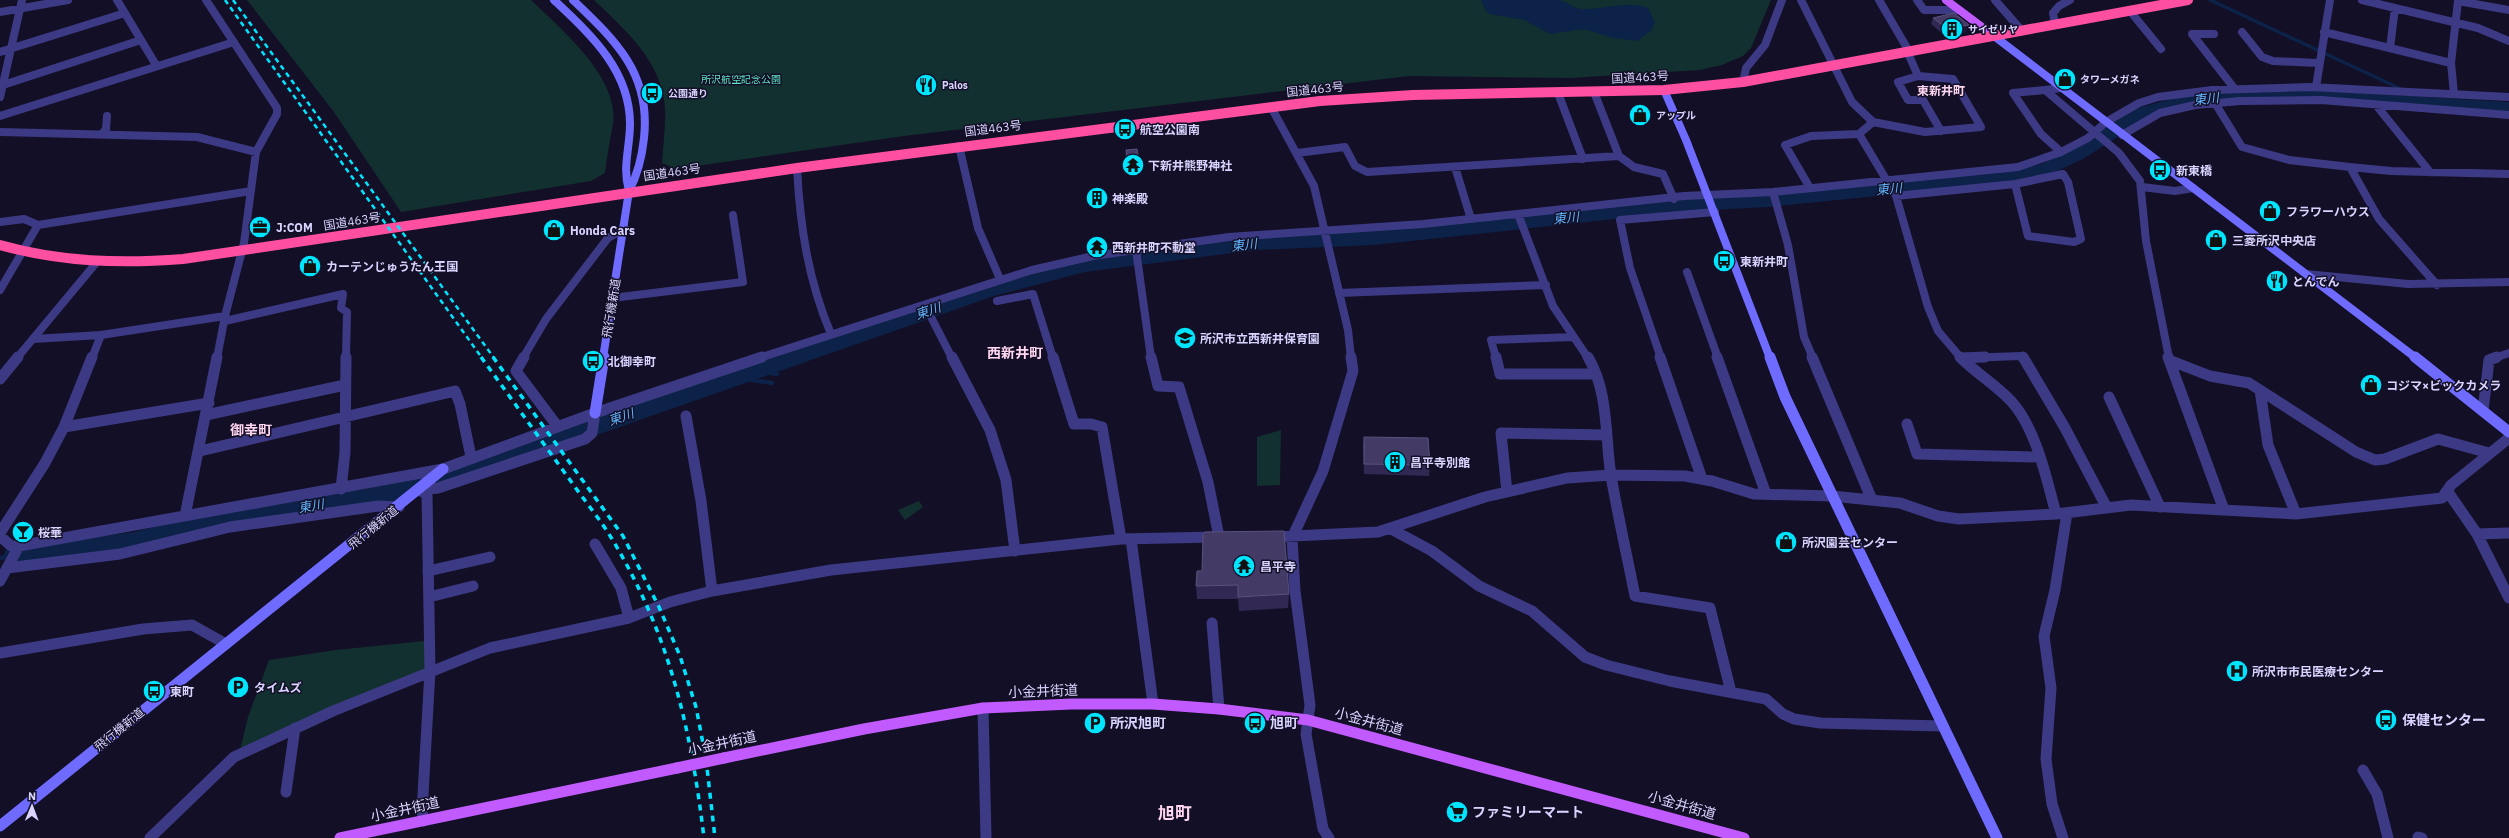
<svg xmlns="http://www.w3.org/2000/svg" width="2509" height="838" font-family="'IBM Plex Sans','Noto Sans JP',sans-serif">
  <rect width="100%" height="100%" fill="#130f26"/>
  <path fill="#12302f" d="M247 0H531C561 29 620 78 613 124 610 140 607 156 605 173L591 181 401 212 334 112Z
    M594 0H1771L1751 48 1743 56 1722 65 1700 70 1570 78 1409 76 904 136 676 169 662 163C663 144 666 126 665 108 662 61 625 30 594 0Z
    M1281 430 1280 485 1257 486V437Z
    M919 501 923 507 905 520 898 510Z
    M424 641 427 669 240 750 248 717 269 660 336 650Z"/>
  <path fill="#0c2248" d="M1481 0C1507 0 1533 0 1559 0 1568 1 1574 10 1584 9 1604 9 1630 0 1648 8L1655 22 1651 31 1637 41 1613 38 1584 29 1550 34 1524 20 1490 14 1485 10Z"/>
  <g fill="none" stroke-linecap="round" stroke-linejoin="round">
    <path stroke="#0c2248" stroke-width="3.5" d="M2210 0 2401 89
      M2413 95 2431 103"/>
    <path stroke="#0c2248" stroke-width="4.5" d="M754 370 777 374
      M733 377 772 383
      M0 558 11 556"/>
    <path fill="#0c2248" fill-rule="evenodd" d="M2294 89 2509 102V114L2294 101 2220 102 2151 116 2083 159 2053 173 1995 184 1769 207 1690 211 1374 245 1256 250 1085 272 994 296 471 479 365 509 282 520 196 536 134 552 52 563 16 565 7 562 3 555 7 548 16 545 52 543 134 532 196 516 282 500 365 489 458 464 979 286 1085 258 1256 236 1374 231 1690 199 1769 195 1995 172 2041 164 2069 151 2137 108 2183 96 2220 90Z"/>
    <path stroke="#3d3a85" stroke-width="8" d="M117 0 156 65
      M206 0 277 108V114L256 152 244 243 225 316 217 358
      M1801 0 1852 102 1873 122 1859 134 1896 196 1928 307 1938 331 1961 358
      M1879 0 1910 53
      M1917 0 1924 10H1959
      M1995 0 2022 31
      M2362 0 2478 28 2509 41
      M2130 11 2161 49
      M0 12 68 0
      M2055 24 2053 13 2059 6 2070 0
      M2242 32 2262 57 2273 61 2318 63
      M2324 32 2451 63
      M2214 34H2192L2234 88
      M2390 48 2395 8
      M0 52 125 13
      M1918 76 1898 82 1908 100H1923L1941 131
      M1743 82 1746 68 1765 45 1782 0
      M3 85 141 40
      M2316 87 2330 0
      M2062 88 2045 90 2119 153 2140 181 2146 241 2169 358
      M2045 90 2013 93 2041 134 2061 152
      M1594 92 1619 156 1634 167 1663 174 1674 199
      M1558 93 1583 159
      M2454 94 2451 63 2458 1 2509 10
      M0 97 22 0
      M2215 103 2242 147 2289 160 2350 167
      M2376 105 2430 172
      M1271 107 1314 186 1348 330 1351 358
      M0 116 234 42
      M1873 122 1925 132 1981 127 1953 79 1918 76 1908 53
      M0 132 197 137 256 152
      M102 134 106 129 107 116
      M2122 135 2160 113 2195 105 2240 101 2321 100 2509 115
      M959 146 978 228 1000 279
      M1297 153 1345 147 1355 166 1367 172 1619 156
      M1455 167 1471 219
      M797 168C800 226 808 280 831 334
      M2063 174 2068 182 2081 239 2074 242 2028 236 2015 184Z
      M2142 187 2175 191 2193 188
      M1810 188 1785 145 1811 136 1859 134
      M1773 192 1788 245 1804 337 1813 358
      M1896 196 2015 184
      M1518 214 1553 306 1588 358
      M0 222 24 219 38 225 251 191
      M1136 250 1151 358
      M1687 272 1718 358
      M2306 274 2408 284 2509 282
      M2437 285 2379 219 2350 167 2391 171 2509 174
      M0 290 38 225
      M1339 293 1546 285
      M612 298 743 282 733 215
      M997 301 1033 294 1053 358
      M932 319 952 358
      M225 321 343 294 341 308 347 312 346 358
      M33 339 101 335 225 316
      M17 358 96 263
      M92 358 101 335
      M523 358 546 319 608 238 625 228
      M759 358 1032 270 1093 256 1229 237 1423 224 1684 196 1773 192 2018 167 2061 152 2088 138 2106 122 2139 103 2158 97 2212 90 2310 87 2509 97
      M1496 358 1491 340 1574 337
      M1661 358 1630 268 1620 220 1715 212
      M1961 358 2022 356 2023 358
      M2494 358 2509 353"/>
    <path stroke="#3d3a85" stroke-width="11" d="M524 357 516 371 558 427
      M952 357 990 430 1006 480 1015 551
      M1053 357 1074 424H1091L1102 427 1121 539
      M1151 357 1158 386 1179 387 1208 482 1219 537
      M1496 357 1500 374H1596
      M1588 357C1609 392 1605 438 1611 476 1618 516 1627 556 1635 596L1710 608 1731 692
      M1660 357 1702 479
      M1717 357 1766 494
      M1812 357 1872 500
      M1960 357C1976 373 1996 385 2011 401 2036 428 2047 480 2056 514
      M2023 357 2065 428 2107 508
      M2168 357 2224 510
      M1961 358 1985 357
      M2169 360 2210 376 2249 383 2356 452 2375 460 2385 459 2438 439 2489 453
      M0 379 18 357
      M2260 390 2268 445 2296 514
      M2109 397 2160 507
      M2483 411 2489 360 2497 357
      M206 415 345 385
      M686 416 701 501 712 591
      M1907 424 1917 454 2039 457
      M64 427 209 403
      M200 451 455 391 460 404 471 457
      M341 489 345 452 346 357
      M419 490 427 494 430 671 422 812 424 821
      M419 490 438 488 585 439 592 433 595 413
      M1507 492 1501 433 1607 435
      M2448 492 2477 534 2509 598
      M185 516 217 357
      M1391 529 1432 551 1479 586 1532 611 1585 657 1606 665 1670 681 1766 699 1783 714 1794 719 1820 723 1942 726
      M0 533 45 463 64 427 92 357
      M2477 534 2509 533
      M0 536 11 546H19L443 469 595 413 762 357
      M1272 537 1378 532 1485 497 1567 478 1611 475 1685 476 1712 481 1754 494 1832 496 1900 503 1938 516 1959 519 2056 514 2131 505 2296 514 2442 498 2451 485 2509 438
      M1131 539 1153 704
      M595 544 621 588 629 618
      M7 568 120 554 230 527 378 506 399 507
      M428 571 490 557
      M0 581 19 546
      M429 597 473 586
      M1212 623 1219 709
      M0 653 143 629 192 625 226 644
      M983 708 986 838
      M2363 770 2377 794 2388 838
      M286 792 295 728
      M2418 837 2422 838
      M150 838 234 757 333 711 490 648 629 618 670 602 712 591 831 570 1121 539 1216 537
      M1329 838 1323 829 1306 734 1310 705 1295 591 1292 538 1323 471 1353 371 1351 357
      M2063 838 2052 804 2046 759 2051 688 2044 636 2055 590 2067 513"/>
    <path stroke="#6f6bff" stroke-width="8" d="M554 0C591 35 630 70 630 124 630 148 622 167 629 191
      M573 0C616 41 651 74 644 138 642 157 638 174 629 191L603 358
      M1994 36 2416 358
      M1664 90 1686 140 1770 358"/>
    <path stroke="#6f6bff" stroke-width="11" d="M1770 357 1785 397 1997 838
      M2415 357 2509 432
      M595 413 604 357
      M0 826 443 469"/>
    <path stroke="#c25bff" stroke-width="8" d="M1946 0 1994 36"/>
    <path stroke="#c25bff" stroke-width="11" d="M724 758 864 729 983 708 1071 704H1153L1219 709 1308 720 1744 838
      M340 838 677 768"/>
    <path stroke="#ff4fa3" stroke-width="10" d="M0 245C61 262 120 264 183 259L797 168 1320 101 1413 95 1664 90 1743 82 2188 0"/>
    <path stroke="#00e5ff" stroke-width="2.5" stroke-dasharray="5 4" stroke-linecap="butt" d="M225 0 482 358
      M233 0 494 358"/>
    <path stroke="#00e5ff" stroke-width="3.5" stroke-dasharray="6 5.5" stroke-linecap="butt" d="M481 357C511 398 540 439 570 480 584 500 600 519 612 539 670 635 691 729 704 838
      M493 357 623 536 659 607 680 656 696 707 706 759 715 838"/>
    <path stroke="#c25bff" stroke-width="11" d="M677 768 724 758"/>
  </g>
  <path fill="#312854" d="M1933 18 1966 32 1945 36 1931 24Z
    M1126 150 1139 161V168L1128 169Z
    M1364 437 1430 465 1429 476 1364 474 1363 447Z
    M1197 571 1289 594 1288 608 1239 611 1238 599H1197L1196 586Z"/>
  <path fill="#1d163a" d="M1969 25 1966 32 1945 36 1948 29Z"/>
  <path fill="#433a66" stroke="#5a527e" d="M1954 13 1969 25 1948 29 1933 18Z
    M1137 149 1139 161 1127 162 1126 150Z
    M1364 437 1428 438 1430 465 1364 464Z
    M1284 531 1289 594 1238 597V585L1196 586 1197 571H1202L1203 534 1205 532Z"/>
  <defs>
    <g id="building-disc" transform="scale(1.15)"><circle r="9.5" fill="#00e5ff" stroke="#130f26"/><path d="M-4-6H4V6H1V3H-1V6H-4ZM-2.5-4.3h1.7v1.8h-1.7ZM.8-4.3h1.7v1.8H.8ZM-2.5-1h1.7V.8h-1.7ZM.8-1h1.7V.8H.8Z" fill="#111"/></g>
    <g id="shop-disc" transform="scale(1.15)"><circle r="9.5" fill="#00e5ff" stroke="#130f26"/><path d="M-5-2.5h2.3a2.7 3.5 0 0 1 5.4 0H5L5.5 6h-11ZM-1.5-2.5h3a1.5 2.3 0 0 0-3 0Z" fill="#111"/></g>
    <g id="restaurant-disc" transform="scale(1.15)"><circle r="9.5" fill="#00e5ff" stroke="#130f26"/><path d="M-5-6h1v4h1v-4h1v4h1v-4h1v5L-1.5 .5V6h-2V.5L-5-1ZM5-6V6H3V1.5H1.5Q1.5-4 5-6Z" fill="#111"/></g>
    <g id="bus-disc" transform="scale(1.15)"><circle r="9.5" fill="#00e5ff" stroke="#130f26"/><path d="M-5-6H5V4H4V6H2V4H-2V6H-4V4H-5ZM-3.5-4V0h7V-4ZM-3.5 1.2v1.5H-2V1.2ZM2 1.2v1.5H3.5V1.2Z" fill="#111"/></g>
    <g id="temple-disc" transform="scale(1.15)"><circle r="9.5" fill="#00e5ff" stroke="#130f26"/><path d="M0-6L5-2H3V0L6.5 2.5H4V6H1.5V3h-3V6H-4V2.5H-6.5L-3 0V-2H-5Z" fill="#111"/></g>
    <g id="office-disc" transform="scale(1.15)"><circle r="9.5" fill="#00e5ff" stroke="#130f26"/><path d="M-6-3h4V-5.5h4V-3h4V5H-6ZM-1-4.5V-3h2v-1.5ZM-6 0V1H6V0Z" fill="#111"/></g>
    <g id="school-disc" transform="scale(1.15)"><circle r="9.5" fill="#00e5ff" stroke="#130f26"/><path d="M0-5L7-2L0 1L-7-2ZM-4 1L0 2.5L4 1V4Q0 6-4 4Z" fill="#111"/></g>
    <g id="bar-disc" transform="scale(1.15)"><circle r="9.5" fill="#00e5ff" stroke="#130f26"/><path d="M-6-5H6L.8 .8V4.5H3.5V6h-7V4.5H-.8V.8Z" fill="#111"/></g>
    <g id="hospital-disc" transform="scale(1.15)"><circle r="9.5" fill="#00e5ff" stroke="#130f26"/><path d="M-5-5h3v3.5h4V-5h3V5h-3V1.5h-4V5h-3Z" fill="#111"/></g>
    <g id="parking-disc" transform="scale(1.15)"><circle r="9.5" fill="#00e5ff" stroke="#130f26"/><path d="M-3.5-5.5H1a3.5 3.5 0 0 1 0 7H-1V5.5H-3.5ZM-1-3.4V-.6H.8a1.4 1.4 0 0 0 0-2.8Z" fill="#111"/></g>
    <g id="supermarket-disc" transform="scale(1.15)"><circle r="9.5" fill="#00e5ff" stroke="#130f26"/><path d="M-6-5.5h2.5l.6 2H6L4.5 2H-2.5L-4.4-4H-6ZM-1.5 3.2a1.3 1.3 0 1 0 .1 0ZM3 3.2a1.3 1.3 0 1 0 .1 0Z" fill="#111"/></g>
  </defs>
  <g fill-rule="evenodd">
    <use href="#building-disc" x="1952" y="29"/>
    <use href="#shop-disc" x="2065" y="79"/>
    <use href="#restaurant-disc" x="926" y="85"/>
    <use href="#bus-disc" x="652" y="93"/>
    <use href="#shop-disc" x="1640" y="115"/>
    <use href="#bus-disc" x="1125" y="129"/>
    <use href="#temple-disc" x="1133" y="165"/>
    <use href="#bus-disc" x="2160" y="170"/>
    <use href="#building-disc" x="1097" y="198"/>
    <use href="#shop-disc" x="2270" y="211"/>
    <use href="#office-disc" x="260" y="227"/>
    <use href="#shop-disc" x="554" y="230"/>
    <use href="#shop-disc" x="2216" y="240"/>
    <use href="#temple-disc" x="1097" y="247"/>
    <use href="#bus-disc" x="1724" y="261"/>
    <use href="#shop-disc" x="310" y="266"/>
    <use href="#restaurant-disc" x="2277" y="281"/>
    <use href="#school-disc" x="1185" y="338"/>
    <use href="#bus-disc" x="593" y="361"/>
    <use href="#shop-disc" x="2371" y="385"/>
    <use href="#building-disc" x="1395" y="462"/>
    <use href="#bar-disc" x="23" y="532"/>
    <use href="#shop-disc" x="1786" y="542"/>
    <use href="#temple-disc" x="1244" y="566"/>
    <use href="#hospital-disc" x="2237" y="671"/>
    <use href="#parking-disc" x="238" y="687"/>
    <use href="#bus-disc" x="154" y="691"/>
    <use href="#bus-disc" x="2386" y="720"/>
    <use href="#parking-disc" x="1095" y="723"/>
    <use href="#bus-disc" x="1255" y="723"/>
    <use href="#supermarket-disc" x="1457" y="812"/>
  </g>
  <g text-anchor="middle" dominant-baseline="central" stroke-width="3" stroke-linejoin="round" paint-order="stroke">
    <g font-size="10" font-weight="bold" fill="#d9d4ff" stroke="#130f26" text-anchor="start">
      <text x="1968" y="29">サイゼリヤ</text>
      <text x="2080" y="79">タワーメガネ</text>
      <text x="942" y="85">Palos</text>
      <text x="668" y="93">公園通り</text>
      <text x="1656" y="115">アップル</text>
    </g>
    <g font-size="10" fill="#5fe0c0" stroke="#130f26">
      <text x="741" y="79">所沢航空記念公園</text>
    </g>
    <g font-size="12" fill="#d9d4ff" stroke="#130f26">
      <text transform="translate(1640 77) rotate(-3)">国道463号</text>
      <text transform="translate(1315 89) rotate(-6)">国道463号</text>
      <text transform="translate(993 128) rotate(-7)">国道463号</text>
      <text transform="translate(672 172) rotate(-8)">国道463号</text>
      <text transform="translate(352 221) rotate(-9)">国道463号</text>
      <text transform="translate(611 308) rotate(-81)">飛行機新道</text>
      <text transform="translate(373 527) rotate(-39)">飛行機新道</text>
      <text transform="translate(119 729) rotate(-39)">飛行機新道</text>
    </g>
    <g font-size="12" font-weight="bold" fill="#ffd6f0" stroke="#130f26">
      <text x="1941" y="90">東新井町</text>
    </g>
    <g font-size="12" font-weight="bold" fill="#d9d4ff" stroke="#130f26" text-anchor="start">
      <text x="1140" y="129">航空公園南</text>
      <text x="1148" y="165">下新井熊野神社</text>
      <text x="2176" y="170">新東橋</text>
      <text x="1112" y="198">神楽殿</text>
      <text x="2286" y="211">フラワーハウス</text>
      <text x="276" y="227">J:COM</text>
      <text x="570" y="230">Honda Cars</text>
      <text x="2232" y="240">三菱所沢中央店</text>
      <text x="1112" y="247">西新井町不動堂</text>
      <text x="1740" y="261">東新井町</text>
      <text x="326" y="266">カーテンじゅうたん王国</text>
      <text x="2292" y="281">とんでん</text>
      <text x="1200" y="338">所沢市立西新井保育園</text>
      <text x="608" y="361">北御幸町</text>
      <text x="2386" y="385">コジマ×ビックカメラ</text>
      <text x="1410" y="462">昌平寺別館</text>
      <text x="38" y="532">桜華</text>
      <text x="1802" y="542">所沢園芸センター</text>
      <text x="1260" y="566">昌平寺</text>
      <text x="2252" y="671">所沢市市民医療センター</text>
      <text x="254" y="687">タイムズ</text>
      <text x="170" y="691">東町</text>
    </g>
    <g font-size="13" font-style="italic" fill="#62b6ff" stroke="#130f26">
      <text transform="translate(2206 99) rotate(-7)">東川</text>
      <text transform="translate(1889 189) rotate(-6)">東川</text>
      <text transform="translate(1566 218) rotate(-6)">東川</text>
      <text transform="translate(1244 245) rotate(-7)">東川</text>
      <text transform="translate(928 311) rotate(-19)">東川</text>
      <text transform="translate(621 417) rotate(-19)">東川</text>
      <text transform="translate(311 506) rotate(-10)">東川</text>
    </g>
    <g font-size="14" font-weight="bold" fill="#ffd6f0" stroke="#130f26">
      <text x="1015" y="353">西新井町</text>
      <text x="251" y="430">御幸町</text>
    </g>
    <g font-size="14" fill="#d9d4ff" stroke="#130f26">
      <text transform="translate(1043 691) rotate(-2)">小金井街道</text>
      <text transform="translate(1369 721) rotate(15)">小金井街道</text>
      <text transform="translate(722 743) rotate(-12)">小金井街道</text>
      <text transform="translate(1682 805) rotate(16)">小金井街道</text>
      <text transform="translate(405 809) rotate(-12)">小金井街道</text>
    </g>
    <g font-size="14" font-weight="bold" fill="#d9d4ff" stroke="#130f26" text-anchor="start">
      <text x="2402" y="720">保健センター</text>
      <text x="1110" y="723">所沢旭町</text>
      <text x="1270" y="723">旭町</text>
      <text x="1472" y="812">ファミリーマート</text>
    </g>
    <g font-size="17" font-weight="bold" fill="#ffd6f0" stroke="#130f26">
      <text x="1175" y="813">旭町</text>
    </g>
  </g>
  <g transform="translate(32 806) rotate(1)" stroke="#130f26" stroke-width="3" paint-order="stroke">
  <path d="M0-3L7 15L0 10L-7 15Z" fill="#d9d4ff"/>
  <text y="-6" font-size="11" font-weight="bold" text-anchor="middle" fill="#d9d4ff">N</text>
  </g>
</svg>
